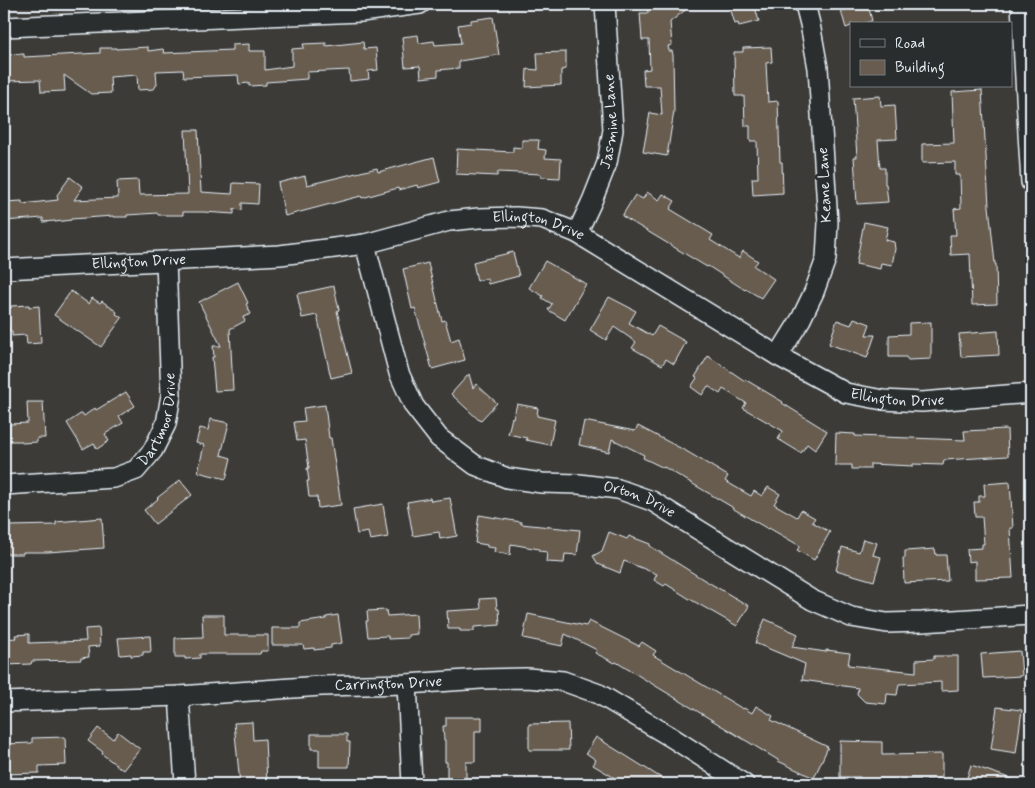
<svg xmlns="http://www.w3.org/2000/svg" width="1035" height="788" font-family="Mynerve,sans-serif">
  <rect width="100%" height="100%" fill="#3c3b38"/>
  <filter id="ink" filterUnits="userSpaceOnUse"><feTurbulence type="fractalNoise" baseFrequency=".02" numOctaves="2"/><feDisplacementMap in="SourceGraphic" scale="10" xChannelSelector="R" yChannelSelector="G"/><feConvolveMatrix kernelMatrix="1 2 1 2 8 2 1 2 1" color-interpolation-filters="sRGB"/></filter>
  <g filter="url(#ink)">
    <path fill="#675c4f" stroke="#e8f1f8" d="M678 4H693L670 22 672 45 668 46 669 51H672L673 55 674 111 667 156 643 152 650 113 662 115 660 86H644L643 70 650 69 649 40H642L640 13H648L647 6Z
      M729 4H754L759 21 739 26 738 23 735 24Z
      M846 4H868L872 21 861 24H851V26L846 28 841 11 848 9Z
      M493 17 499 55 459 61V68L438 70V76L421 78 420 66 405 67 402 37 418 35 419 43 434 41 435 45 461 43 458 25 471 23V20Z
      M363 42 364 49 376 48 378 70 368 71 369 79 350 81 349 70 307 72V79L266 82V85L249 86V83L239 84 238 75 184 77 183 70 156 71 157 84 154 89 138 90 137 75 110 77 111 93 91 94 64 75 65 91 41 92 40 80 4 81V55L24 54V57L100 53V48H116V49L148 47V51L163 49 164 53 232 50V45L249 44V51H265V70L292 66V49L304 48 303 44 326 43V46Z
      M771 47 772 62 766 63 768 102 778 101 780 162H782L783 193 753 195 752 178H758L757 141H750V126H745L744 96H735L734 52H743V48Z
      M566 52V69L561 70V85L526 87 527 69 538 70 537 53Z
      M982 90 989 206 995 264H996L997 304 972 305 970 254 951 255 950 235H956L954 209 961 208 960 175H955V162L922 163V144L954 143 952 92Z
      M880 96 881 106 895 105 897 139 878 140 880 168H885V184H886L888 202 857 204 854 157H857L853 98Z
      M185 130H198L201 192 232 194 233 183 259 184 258 204 242 203V210L234 209V214L203 212H183V215H158V213L127 215V217H113V216L71 219V220L55 222V221L43 222V218L4 221V202L22 201V204L58 200 57 195 70 177 83 187 74 200 118 198 117 181 138 180 139 195 188 194Z
      M522 140H539L538 149 546 150 545 158 561 159 560 178 541 177V174L498 172 497 176 456 174 457 149 513 152V147L522 148Z
      M434 157 440 182 418 188 417 185 399 190 398 188 362 198 361 196 285 216 278 183 305 176 307 185 377 168 378 172Z
      M647 192 659 200 663 194 675 201 670 209 713 235 710 240 739 258 743 251 758 261 754 266 774 279 761 298 746 289 745 290 708 266 707 267 622 216 635 195 643 199Z
      M864 222 888 227 885 240 894 242 895 249 892 265 881 263 880 269 856 264Z
      M513 252 519 276 488 284 487 278 477 281 473 262Z
      M545 261 586 284 565 320 548 310 552 304 542 298 543 296 529 288Z
      M428 263 442 321 445 320 451 341 459 338 465 360 432 369 415 308 412 309 403 269Z
      M238 282 248 303 246 304 251 314 243 317 245 321 230 329 233 390 215 391 212 357H214L213 346H221L199 302Z
      M334 286 339 310 337 311 352 373 331 378 317 315 302 318 297 294Z
      M71 291 89 304 92 298 100 303 102 301 117 312 116 314 122 318 101 347 54 315Z
      M609 297 636 311 629 323 652 336 658 326 686 342 674 364 666 359 662 365 632 348 636 342 614 327 606 340 590 330Z
      M29 305V307L39 306 41 343 27 344 26 335 12 336V331H9V327L4 328V308H11V306Z
      M854 318 870 324 866 335H875L867 358 829 344 837 320 851 325Z
      M931 322V359L908 360 906 357H889V335L909 334V323Z
      M998 331 999 355 961 357 959 334Z
      M708 356 745 381 746 380 783 402 782 403 827 431 815 450 807 444 801 453 778 439 783 431 743 408 746 403 723 389 720 394 708 386 702 395 691 387 697 378 695 377Z
      M469 374 473 388 476 384 497 403 480 421 451 394Z
      M126 392 135 406 119 416 123 423 105 434 109 441 97 449 94 443 83 449 67 423 82 413 84 416 95 408 96 410Z
      M27 402H43L45 438H37V442L22 443V441H10V424L28 423Z
      M517 404 538 408 537 416 555 420 550 445 526 440 527 438 508 434 512 417 513 418Z
      M325 405 329 438H331L341 505 318 508 317 497H309L307 481H309L307 468H309L305 440 297 441 294 422 305 421 303 408Z
      M210 419 229 423 221 455 231 458 226 479 198 472 204 445 196 443 200 428 208 430Z
      M584 421 635 431 638 426 686 451 728 476 725 481 751 496 754 491 762 496 768 487 780 494 774 504 797 517 801 510 815 518 812 522 830 532 814 560 797 550 800 546 769 528 768 529 732 508V507L664 467V468L643 458 644 455 612 439 609 452 579 445Z
      M1007 429 1008 456 944 460 943 465 913 464V466L870 464V469H852V465H835L836 433 855 434V436L965 440 964 431Z
      M180 480 192 495 155 524 144 510 158 499 157 498Z
      M1010 482 1013 528H1010L1013 578 975 579V561L968 562 967 549 982 548V544H984L982 517H975L974 502H979V496H985L984 484Z
      M430 498 431 501 450 498 457 536 440 539 439 532 413 536 407 502Z
      M383 504 388 537 370 540 368 532 357 534 353 509Z
      M479 515 521 522V524L580 530 577 555 565 554 564 563 546 562 547 552 539 551V549L511 544 510 555 494 552 495 548 487 547V545L475 543Z
      M102 518 104 548 48 552H23V554H4V529H10L9 526 56 525V522Z
      M609 532 627 539 629 536 650 544V546L701 578 749 606 737 626 688 598 666 584 664 586 654 580 657 574 624 561 620 573 598 564 593 556 602 551Z
      M863 539 877 543 873 555 881 557 874 581 836 570 842 547 859 552Z
      M935 549 936 555H946L948 581 904 583 903 558H905V551Z
      M496 598 497 609H499L500 625 474 627V631H460V629H448L447 611 481 609 480 599Z
      M386 610 387 616 416 614 417 634 408 635V638L388 639V636L368 637 366 621H368L367 611Z
      M528 614 586 626 589 621 639 646 642 642 656 651 653 655 743 709 744 708 752 713 756 706 773 716 771 720 828 747 814 778 778 761V760L616 662 615 663 595 653 597 650 565 634 562 646 523 638Z
      M202 615H224V635H268V651H261L260 654H200V658L185 659V657H175V638L203 637Z
      M338 615 342 643 331 645V648L314 650V648L304 649 303 645H272V628H300V623L326 619V617Z
      M765 619 798 634 792 647 826 652V650L850 653 848 665 916 672V660L934 659V656H958V690L941 691V682L899 684 897 695 887 694 886 704 865 702 857 694 858 688 802 680 805 664 755 643Z
      M99 628 100 646 88 647 89 657 81 658V660L32 661 31 664 6 665 4 639 16 638 15 635 29 634V643L86 641 85 629Z
      M150 636 151 652H143V655L131 656V654L120 655 118 638Z
      M1020 651 1022 676 983 678 981 654Z
      M997 707 1022 710 1016 753 991 749Z
      M446 717H482V731H475V762H466V784H447V762H445V740H444L443 726H446Z
      M252 722 253 740 265 739 267 784H240L234 723Z
      M568 723 569 750H529V724Z
      M98 728 113 739 118 732 140 749 123 770 102 754 103 752 88 741Z
      M311 734H347V742H350L349 767H319V749H311Z
      M65 737 66 765 39 766V773L4 774V744L32 743V738Z
      M596 737 671 784H625L593 765 596 760 586 753Z
      M840 741 882 742V755L942 754V779L860 780V777H840Z
      M971 765 1021 782V784H965Z"/>
    <g fill="none" stroke-linecap="round" stroke-linejoin="round">
      <g stroke="#e8f1f8" stroke-width="22">
        <g id="minor">
          <path d="M1021 4 1028 133 1031 182"/>
          <path d="M4 27 361 12 420 4"/>
          <path id="s1" d="M577 233 592 201 607 163 613 130 605 4"/>
          <path id="s2" d="M365 244 399 373 414 406 439 438 475 465 507 478 542 483 579 484 618 489 652 501 812 600 851 617 887 623 922 622 1031 615"/>
          <path id="s3" d="M4 269 280 255 365 244 449 221 479 218 516 217 542 219 577 233 778 356 846 393 883 400 922 402 1031 393"/>
          <path d="M778 356 801 319 814 292 826 259 828 223 818 68 810 24 805 4"/>
          <path id="s4" d="M4 485 114 478 136 470 153 450 166 424 171 395 166 261"/>
          <path d="M407 684 412 784"/>
          <path d="M179 696 185 784"/>
          <path id="s5" d="M4 702 179 696 321 686 407 684 481 679 527 678 563 681 599 694 671 737 744 784"/>
        </g>
      </g>
      <use href="#minor" stroke="#2a2d2e" stroke-width="19"/>
    </g>
  </g>
  <g text-anchor="middle" dominant-baseline="central" stroke-width="5" stroke-linejoin="round" paint-order="stroke">
    <g font-size="15" fill="#e8f1f8" stroke="#2a2d2e">
      <text stroke="none"><textPath href="#s1" startOffset="118">Jasmine Lane</textPath></text>
      <text transform="translate(825 185) rotate(-93)">Keane Lane</text>
      <text stroke="none"><textPath href="#s3" startOffset="540">Ellington Drive</textPath></text>
      <text stroke="none"><textPath href="#s3" startOffset="135">Ellington Drive</textPath></text>
      <text stroke="none"><textPath href="#s3" startOffset="945">Ellington Drive</textPath></text>
      <text stroke="none"><textPath href="#s4" startOffset="191">Dartmoor Drive</textPath></text>
      <text stroke="none"><textPath href="#s2" startOffset="425">Orton Drive</textPath></text>
      <text stroke="none"><textPath href="#s5" startOffset="385">Carrington Drive</textPath></text>
    </g>
  </g>
  <rect width="1035" height="788" fill="none" stroke="#2a2d2e" stroke-width="20"/>
  <rect x="10" y="10" width="1015" height="768" fill="none" stroke="#e8f1f8" stroke-width="2" filter="url(#ink)"/>
  <rect x="850" y="22" width="162" height="65" fill="#2a2d2e" stroke="#767b7f"/>
  <rect x="860" y="39" width="25" height="8" fill="#2a2d2e" stroke="#767b7f"/>
  <text x="895" y="48" font-size="15" fill="#e8f1f8">Road</text>
  <rect x="860" y="60" width="25" height="15" fill="#675c4f" stroke="#767b7f"/>
  <text x="895" y="72" font-size="15" fill="#e8f1f8">Building</text>
</svg>
